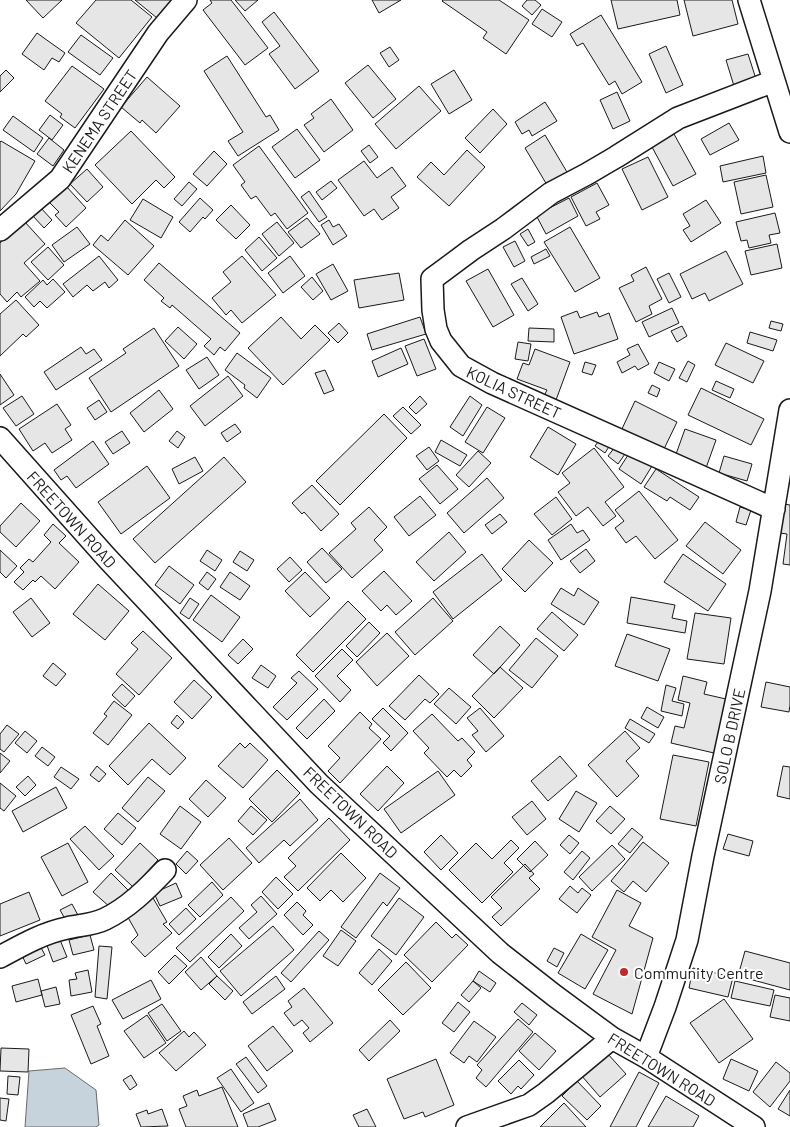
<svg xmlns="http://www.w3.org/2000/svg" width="790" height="1127" font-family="Barlow,sans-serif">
  <rect width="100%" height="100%" fill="#fff"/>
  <path fill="#c6d2dc" stroke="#6a6a6a" d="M65 1068 96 1090 99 1125 96 1127H25L29 1071Z"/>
  <path fill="#e6e6e6" stroke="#1a1a1a" d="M26 0H62L43 18Z
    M96 0H131L152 17 119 58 76 23Z
    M135 0H172L157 18Z
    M210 0H231L268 48 245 65 203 10 212 3Z
    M235 0H258L245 11Z
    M372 0H401L379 13Z
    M443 0H499L529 20 506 54 483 38 487 32 442 1Z
    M527 0H535L541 5 532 15 522 6Z
    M611 0H677L680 15 618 29Z
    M684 0H732L738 24 693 36Z
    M542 9 562 22 552 37 532 24Z
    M274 12 319 71 295 89 269 54 280 46 262 22Z
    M601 15 642 82 622 94 615 81 609 85 583 43 577 46 570 34Z
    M37 33 65 53 59 62 52 58 44 70 22 54Z
    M81 35 113 58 100 75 68 52Z
    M666 46 683 85 666 93 649 54Z
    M390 47 399 60 389 67 380 53Z
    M748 54 756 79 734 86 726 60Z
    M227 56 266 117 270 115 279 130 238 156 228 141 243 132 204 71Z
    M368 65 396 99 373 118 345 83Z
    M72 66 104 89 75 128 60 117 62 114 45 101Z
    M6 70 14 78 0 92V76Z
    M454 70 472 100 449 114 431 84Z
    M147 77 180 106 156 133 142 120 140 123 121 107Z
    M419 86 441 111 396 149 375 124Z
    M617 92 630 121 613 129 600 100Z
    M331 99 353 130 324 152 304 125 314 118 311 114Z
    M545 102 557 121 532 136 529 130 522 134 515 122Z
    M493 109 507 124 480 153 465 138Z
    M50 115 63 125 52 140 39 130Z
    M13 116 43 138 34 152 3 130Z
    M729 123 739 140 710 155 701 139Z
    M297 129 320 160 295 178 272 147Z
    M131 131 175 177 164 188 156 180 132 204 95 165Z
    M674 134 696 174 673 186 652 147Z
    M545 135 567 172 547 185 525 148Z
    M49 138 64 150 53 166 37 154Z
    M1 141 35 161 16 194 0 211V142Z
    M369 145 378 157 370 163 361 151Z
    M259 146 308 213 287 229 275 213 271 216 256 196 251 199 241 185 245 182 233 165Z
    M467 150 485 167 449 206 417 177 431 162 444 175Z
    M214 151 227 164 207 186 193 174Z
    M763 156 766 173 723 182 720 166Z
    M648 157 668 197 642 210 622 169Z
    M364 161 377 178 392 167 406 186 391 197 399 208 382 220 374 209 364 216 338 180Z
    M87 169 103 187 87 202 70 184Z
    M766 175 773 207 741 214 734 182Z
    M331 181 337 188 322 200 316 192Z
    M189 182 197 189 182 206 174 199Z
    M597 183 609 205 596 212 600 219 586 226 571 197Z
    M66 186 86 208 66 227 55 215 59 212 49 202Z
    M309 191 327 217 319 222 301 197Z
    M200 198 213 210 205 219 203 217 190 232 179 222Z
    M569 198 578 216 546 234 536 215Z
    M143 199 173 217 161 238 130 220Z
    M706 200 721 223 691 242 683 230 690 226 683 214Z
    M231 205 250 225 236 239 216 220Z
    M41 208 52 220 44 228 33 216Z
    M775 213 780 233 769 235 771 243 749 248 747 240 741 241 736 222Z
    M307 218 320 234 301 248 288 232Z
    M125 220 154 246 128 275 93 245 101 235 108 241Z
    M329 220 333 227 339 224 347 236 333 245 321 225Z
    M24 221 45 244 24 263 40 281 21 297 17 292 7 302 0 294V243Z
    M277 222 294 243 279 256 262 234Z
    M77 227 90 244 64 262 52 245Z
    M570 227 600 278 575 292 544 242Z
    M528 229 535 242 528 246 520 234Z
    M259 237 277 258 262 271 245 250Z
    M515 241 525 261 514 267 503 247Z
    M777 244 782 268 751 275 745 251Z
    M48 247 64 265 48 280 31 262Z
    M546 249 550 256 534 264 531 257Z
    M726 251 743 284 709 301 705 293 692 299 680 274Z
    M99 256 118 280 109 288 105 282 93 291 87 285 73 297 63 284Z
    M242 256 276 295 242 323 231 310 226 315 212 298 231 282 223 272Z
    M290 256 305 276 283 293 268 273Z
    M159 263 240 333 225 351 220 347 214 355 204 346 211 339 172 305 170 308 161 301 164 298 144 280Z
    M333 264 348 291 331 300 316 274Z
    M646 267 662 299 649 306 652 314 636 322 619 288 634 281 631 275Z
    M488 269 514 315 493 327 466 281Z
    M399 273 404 300 359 308 354 280Z
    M669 273 681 297 669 303 657 279Z
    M312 277 323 291 313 300 301 287Z
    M522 278 538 304 528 311 511 284Z
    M53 279 65 292 47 308 40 301 34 307 25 297 43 280 47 285Z
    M16 300 39 325 26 337 23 334 0 356V314Z
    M672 308 679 323 649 337 642 322Z
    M577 311 580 318 597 312 599 317 609 313 618 339 574 354 561 317Z
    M281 317 301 339 315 325 330 340 283 385 248 348Z
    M420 317 426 334 372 350 367 334Z
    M771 321 783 324 781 331 769 328Z
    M339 323 348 333 338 343 328 333Z
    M682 326 687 336 677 342 671 331Z
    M178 327 197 344 184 359 165 341Z
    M154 328 179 366 111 412 89 378 126 353 123 349Z
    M529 328 554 329V342L528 341Z
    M750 332 777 340 773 351 747 343Z
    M424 339 436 369 417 376 405 346Z
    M518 342 531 344 528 361 515 359Z
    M726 343 764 361 753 383 715 365Z
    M638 344 649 364 638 370 635 366 622 373 617 362 630 355 627 349Z
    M81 347 86 354 94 349 102 360 56 390 44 372Z
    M401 348 408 364 378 377 372 361Z
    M535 349 570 362 556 400 544 396 547 390 517 379 523 363 529 365Z
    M237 353 271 378 257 398 244 388 245 385 225 370Z
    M207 357 219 375 199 389 186 370Z
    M688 361 695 365 687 382 679 378Z
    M585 362 596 365 592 375 582 372Z
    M659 362 675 369 669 381 654 373Z
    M325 370 334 390 324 394 315 373Z
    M0 374 14 395 0 405Z
    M228 376 243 396 205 426 190 406Z
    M716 381 734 389 730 398 712 390Z
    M652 385 660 389 657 397 648 393Z
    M701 388 764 419 751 445 688 415Z
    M159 390 173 409 144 432 130 413Z
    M22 396 34 414 16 426 3 408Z
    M420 396 427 404 416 414 409 407Z
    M470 396 482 405 463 436 450 427Z
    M99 400 107 412 95 420 87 408Z
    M635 401 677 422 663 451 621 431Z
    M57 404 71 425 65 429 72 440 52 453 45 443 33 451 19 429Z
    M403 407 421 425 411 434 393 416Z
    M487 407 505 418 483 453 465 442Z
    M384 414 407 438 340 505 316 481Z
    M235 424 241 432 227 442 221 433Z
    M548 427 576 444 558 475 530 457Z
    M685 429 716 440 706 468 675 457Z
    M122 431 130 443 113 454 105 442Z
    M177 431 185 437 178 448 169 441Z
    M601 438 610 445 605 453 595 446Z
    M441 440 467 455 460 466 435 452Z
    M93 441 109 464 76 488 67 476 61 480 54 470Z
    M429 447 439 461 427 470 416 456Z
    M615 447 625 454 618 464 608 456Z
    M594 448 624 487 605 502 616 516 603 526 588 507 576 516 558 492 570 483 562 473Z
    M478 451 491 463 469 487 456 475Z
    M630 452 652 466 641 484 619 469Z
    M724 456 752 464 747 481 719 473Z
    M195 457 203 471 179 484 172 469Z
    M224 457 246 482 155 563 133 539Z
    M437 465 458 489 440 504 419 479Z
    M147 466 170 498 121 534 98 502Z
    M656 469 699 497 690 510 670 497 667 501 644 487Z
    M487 478 504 498 464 533 447 513Z
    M312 485 339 514 321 531 304 512 302 514 292 503Z
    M639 491 678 540 655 559 636 536 626 543 615 528 624 521 615 510Z
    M420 496 436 515 409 536 394 517Z
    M556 497 572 519 552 535 534 514Z
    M21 503 40 521 16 547 0 532V526Z
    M784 504 790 505V565L783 564 787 534 780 533Z
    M369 507 387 527 374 540 383 550 352 578 329 553 356 529 351 523Z
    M740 507 751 510 746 525 736 522Z
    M500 514 507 522 492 534 485 525Z
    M705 522 741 550 723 574 686 546Z
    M53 524 66 536 59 543 79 562 55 589 41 576 35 582 33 580 23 590 14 582 24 572 20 568 29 559 33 562 51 542 44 535Z
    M571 524 577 533 583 530 590 540 561 560 548 540Z
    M449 532 466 552 434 581 416 562Z
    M529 540 553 563 525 592 502 569Z
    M322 548 342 569 326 583 307 562Z
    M586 549 595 561 580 573 570 561Z
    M0 550 17 566 6 578 0 572Z
    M207 550 222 560 215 571 200 561Z
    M240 551 254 560 247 571 233 562Z
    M482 554 502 580 453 619 433 592Z
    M683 554 726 584 708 611 664 582Z
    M290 557 302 570 289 582 277 569Z
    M169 566 194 585 180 604 155 585Z
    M384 571 412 601 396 615 387 605 381 611 362 591Z
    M207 572 216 579 208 590 199 583Z
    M230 572 250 586 240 600 220 587Z
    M305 572 330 598 310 617 285 591Z
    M98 584 129 611 105 640 73 614Z
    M561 588 574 596 578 588 599 602 584 625 551 604Z
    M211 595 240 617 222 642 193 620Z
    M631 597 675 605 672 618 687 621 685 633 627 623Z
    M31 598 50 623 32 637 13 612Z
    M190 598 199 604 189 619 180 613Z
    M433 598 453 621 415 655 395 632Z
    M348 601 366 619 313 672 296 655Z
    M552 612 578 635 564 651 537 629Z
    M695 613 731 618 724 664 687 659Z
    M369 622 380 633 357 657 346 646Z
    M500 626 520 645 494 674 473 655Z
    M143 631 172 658 139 695 116 674 138 649 131 643Z
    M387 633 409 656 377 686 356 662Z
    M627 634 670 649 658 681 615 666Z
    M536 638 558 656 532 688 509 670Z
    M243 639 253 649 238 664 228 655Z
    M342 649 353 660 337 676 351 690 340 702 315 676Z
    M53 663 66 674 56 686 43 676Z
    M261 665 276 676 268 688 252 678Z
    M500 667 523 688 494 718 472 696Z
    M299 671 318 689 287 720 273 707 297 683 291 678Z
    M419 675 439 694 430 703 425 699 405 720 389 706Z
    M683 676 707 682 704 694 726 699 714 753 671 743 675 726 684 728 690 703 678 700Z
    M194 680 212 697 192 719 174 702Z
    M766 682 790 687V705L789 712 761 707Z
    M122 684 135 696 125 707 112 695Z
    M666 685 676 688 672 701 684 704 682 716 661 711Z
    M449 688 471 707 456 724 434 704Z
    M324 699 335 711 307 739 296 728Z
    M114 701 132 715 108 745 93 733 107 716 104 714Z
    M647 707 664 717 658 728 641 718Z
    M383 708 408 733 391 751 383 743 390 736 372 719Z
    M480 708 504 736 486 752 472 735 478 731 467 718Z
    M360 712 372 724 369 728 381 739 340 783 328 771 340 758 328 746Z
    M432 714 458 741 462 738 475 752 467 760 472 766 461 777 454 770 447 777 424 753 429 748 413 731Z
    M177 715 184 722 178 729 171 723Z
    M630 719 655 734 649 743 625 728Z
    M149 723 186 758 170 775 152 759 128 785 109 766Z
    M7 725 19 734 4 752 0 749V734Z
    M25 731 37 741 27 753 15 743Z
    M625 731 640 748 626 761 639 776 617 797 588 765Z
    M240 743 245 748 250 743 268 760 243 788 218 766Z
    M42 747 55 757 48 766 35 756Z
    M0 753 10 761 0 773Z
    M673 755 709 762 696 826 660 819Z
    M560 756 577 776 548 801 531 781Z
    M97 766 106 774 99 782 90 775Z
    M387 766 404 783 378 811 360 794Z
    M783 766 790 767V799L777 796Z
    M61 767 79 779 71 789 54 777Z
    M277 770 300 793 272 822 249 799Z
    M438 771 455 795 401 833 384 809Z
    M28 776 36 785 25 796 16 787Z
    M148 777 165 791 138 822 122 808Z
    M206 780 226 798 208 817 189 799Z
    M0 783 16 796 4 811 0 808Z
    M56 787 67 808 23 832 12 811Z
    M576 791 597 803 579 832 559 819Z
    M300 799 318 820 290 846 284 840 259 863 246 848Z
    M532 801 546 819 527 835 512 817Z
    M180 806 201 822 181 849 160 834Z
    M251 806 267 820 253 835 238 821Z
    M610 806 625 819 611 834 596 821Z
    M118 813 136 828 122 845 104 829Z
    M329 818 350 840 298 891 284 877 296 866 288 858Z
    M85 826 114 856 99 870 70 839Z
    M632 828 643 837 630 853 618 844Z
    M728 834 753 841 749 856 723 849Z
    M441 835 458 853 441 870 424 852Z
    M569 835 579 843 570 854 560 845Z
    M229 838 252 863 223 890 200 865Z
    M511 840 519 848 504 863 513 872 482 903 449 870 476 843 492 859Z
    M535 841 548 855 530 872 517 859Z
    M643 842 669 863 646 892 633 881 624 892 611 881Z
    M68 843 88 882 62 896 41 857Z
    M140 843 158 860 133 887 115 870Z
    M612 845 625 859 592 891 579 877Z
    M187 851 198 861 186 874 176 864Z
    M582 851 590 858 573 880 564 872Z
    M341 853 366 878 343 902 331 890 320 901 307 888Z
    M525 864 534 874 529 878 540 889 501 926 492 917 502 908 491 897Z
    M111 873 128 890 111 908 93 892Z
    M380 873 400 888 387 906 383 902 356 938 341 927Z
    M276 877 293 894 278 909 262 892Z
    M212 882 223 895 200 917 188 905Z
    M176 883 182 897 160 906 154 893Z
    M570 886 578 893 582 888 591 895 577 913 559 899Z
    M617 890 641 903 629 926 653 938 632 1014 593 994 616 950 592 937Z
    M29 892 40 920 0 936V904Z
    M261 896 277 914 249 939 239 928 257 912 251 905Z
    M231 897 244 911 190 962 176 948Z
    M153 898 167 922 163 924 172 933 145 957 131 942 138 935 126 914Z
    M399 898 424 917 396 955 371 936Z
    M297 902 306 911 303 915 313 925 303 935 284 915Z
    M72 904 80 919 68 924 60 910Z
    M186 908 196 919 179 935 169 924Z
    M436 922 452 938 456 934 468 945 432 982 404 955Z
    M273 926 294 950 241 996 220 971Z
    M341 930 356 941 338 966 323 956Z
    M319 931 329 940 291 982 281 973Z
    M231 934 242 946 219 968 208 957Z
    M581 934 608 950 585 989 558 973Z
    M58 935 67 957 53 962 45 940Z
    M90 935 94 950 73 955 69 940Z
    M38 942 45 955 26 964 20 951Z
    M99 946 112 947 107 999 95 997Z
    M554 948 564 953 557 967 547 961Z
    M379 949 392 961 372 985 359 973Z
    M745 951 790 963V990L738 976Z
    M175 955 187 966 169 984 158 972Z
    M201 957 217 976 201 990 185 972Z
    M406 962 431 988 403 1015 378 990Z
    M693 968 733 977 728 997 689 988Z
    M88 970 92 992 71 996 69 980 77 979 75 973Z
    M479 971 496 983 490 992 473 981Z
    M217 976 233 991 225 1000 209 984Z
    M276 976 285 989 252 1014 243 1002Z
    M38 979 42 995 16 1002 12 986Z
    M151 980 161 999 123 1019 112 1000Z
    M473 981 481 988 469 1002 461 995Z
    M735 981 774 990 770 1006 731 998Z
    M56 987 60 1004 45 1007 41 991Z
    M304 988 333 1023 310 1042 303 1033 309 1028 302 1020 294 1026 284 1013 292 1007 288 1001Z
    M775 995 790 998V1021L770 1017Z
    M724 999 753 1039 719 1063 690 1023Z
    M458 1002 470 1012 454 1032 442 1023Z
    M522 1003 537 1015 529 1025 514 1012Z
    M162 1004 181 1031 167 1041 148 1013Z
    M93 1006 101 1024 97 1026 109 1056 91 1064 71 1015Z
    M147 1015 166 1043 144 1058 124 1031Z
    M518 1019 533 1032 486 1087 476 1078 482 1070 477 1065Z
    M390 1020 400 1031 369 1061 359 1050Z
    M474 1021 496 1037 477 1062 469 1056 464 1063 450 1053Z
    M273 1026 293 1051 267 1071 248 1046Z
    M184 1031 189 1037 194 1032 206 1045 176 1071 159 1053Z
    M535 1033 556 1051 539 1070 519 1051Z
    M1 1048 29 1049 28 1072 0 1071Z
    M607 1053 626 1074 600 1097 581 1075Z
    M246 1057 267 1086 258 1093 236 1064Z
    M436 1059 454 1105 425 1117 423 1112 404 1119 387 1079Z
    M731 1059 758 1071 749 1091 723 1079Z
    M519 1060 534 1075 521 1089 518 1086 511 1094 498 1081Z
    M776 1062 790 1073V1081L770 1107 753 1092Z
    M231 1069 254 1103 241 1112 217 1078Z
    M639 1072 659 1083 636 1127H610Z
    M131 1075 137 1085 130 1090 123 1080Z
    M8 1076 20 1077 18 1095 7 1094Z
    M577 1081 601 1106 587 1120 562 1096Z
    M222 1087 238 1127H186L179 1109 187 1106 183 1096 197 1090 199 1096Z
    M790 1090V1116L778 1109Z
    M666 1096 699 1116 693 1127H648Z
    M0 1098 9 1099 6 1121 0 1120Z
    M269 1103 276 1120 258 1127H248L243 1114Z
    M564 1103 586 1127H540Z
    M162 1109 168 1126 141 1127 136 1114 147 1110 148 1114Z
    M367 1109 376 1127H359L353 1115Z"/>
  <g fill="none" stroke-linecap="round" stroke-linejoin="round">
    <g stroke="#1a1a1a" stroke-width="24">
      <path id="street" d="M749 0 790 132
        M0 230 60 179 158 33 186 0
        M0 438 107 558 319 784 500 953 555 996 612 1038 646 1057 754 1127
        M774 509 492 383 461 366 441 341 436 329 433 310 432 279 471 250 503 229 551 193 587 174 616 157 678 118 774 81
        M0 957C22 945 43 933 67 928 80 925 93 925 105 919 128 908 147 889 165 870
        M646 1057 665 1007 687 940 703 856 760 591 790 410
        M467 1127 529 1105 546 1093 612 1038"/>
    </g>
    <use href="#street" stroke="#fff" stroke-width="21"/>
  </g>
  <circle fill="#c62828" stroke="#fff" stroke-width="2" cx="624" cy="972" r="5"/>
  <g text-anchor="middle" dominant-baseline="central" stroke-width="4" stroke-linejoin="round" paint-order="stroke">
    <g font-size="16" fill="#1a1a1a" stroke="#fff">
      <text transform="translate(99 121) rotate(-56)">KENEMA STREET</text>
      <text transform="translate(514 392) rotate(25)">KOLIA STREET</text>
      <text transform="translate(72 519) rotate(48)">FREETOWN ROAD</text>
      <text transform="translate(729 736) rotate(-78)">SOLO B DRIVE</text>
      <text transform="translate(351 812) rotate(44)">FREETOWN ROAD</text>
      <text transform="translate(662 1069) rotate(32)">FREETOWN ROAD</text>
    </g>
    <g font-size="16" fill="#1a1a1a" stroke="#fff" text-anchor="start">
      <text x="634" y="972">Community Centre</text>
    </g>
  </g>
</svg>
